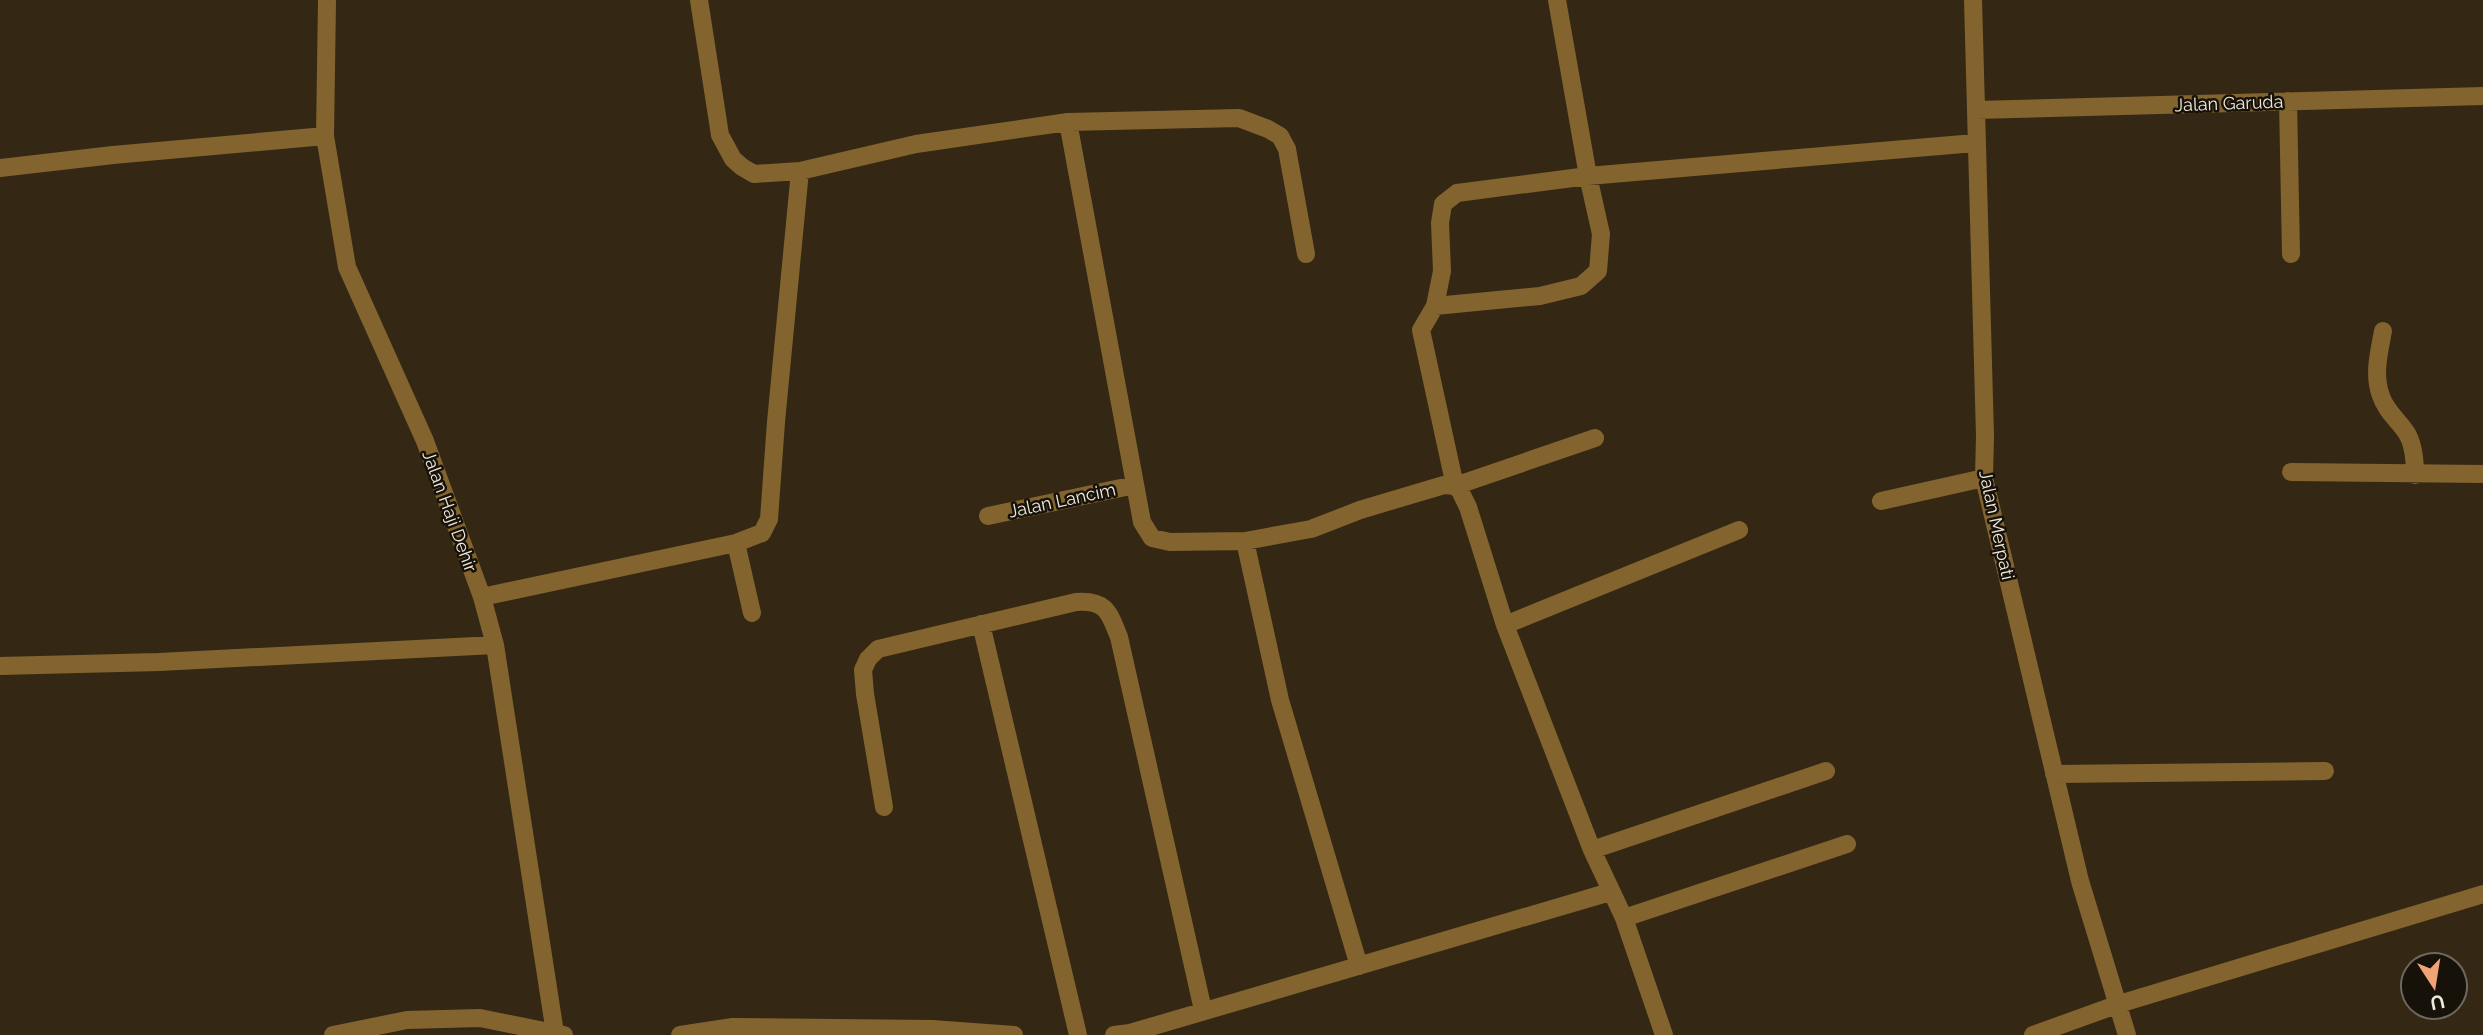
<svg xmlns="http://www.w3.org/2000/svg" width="2483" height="1035" font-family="Raleway,sans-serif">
  <rect width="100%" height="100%" fill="#342814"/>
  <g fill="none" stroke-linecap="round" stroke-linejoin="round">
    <path stroke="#83642f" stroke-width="18" d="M327 0 325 136 347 267 425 441 482 597 495 645 555 1033
      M699 0 720 135 733 159 742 167 754 174 800 171 916 144 1068 122 1239 118 1268 129 1280 136 1287 149 1306 254
      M1973 0 1985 436 1984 478 2080 881 2127 1035
      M2288 101 2291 254
      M1976 110 2483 96
      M1068 122 1142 522 1152 538 1170 542 1245 541 1311 529 1360 510 1444 485 1455 486 1595 438
      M0 168 113 155 325 136
      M1435 306 1540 296 1581 286 1598 271 1601 234 1588 176 1557 0
      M2383 331C2379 353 2373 375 2381 396 2386 411 2398 420 2406 432 2414 444 2415 461 2415 475
      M2291 472 2483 474
      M1881 501 1984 478
      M988 516 1135 485
      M1245 541 1280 700 1359 966
      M736 543 752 613
      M482 597 736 543 762 533 769 519 776 422 800 171
      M981 624 1078 1035
      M1505 625 1739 530
      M0 666 159 662 495 645
      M2054 774 2325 771
      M884 807 865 694 863 670 868 659 878 649 1076 602C1106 600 1109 612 1119 637L1203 1010
      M1592 850 1826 771
      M1624 918 1847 844
      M333 1035 407 1020 480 1018 564 1035
      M680 1035 733 1027 932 1029 1014 1035
      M1114 1035 1130 1033 1610 892
      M1664 1035 1624 918 1592 850 1505 625 1468 507 1460 491 1455 486 1421 330 1435 306 1442 271 1440 223 1443 204 1457 193 1588 176 1975 143
      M2033 1035 2119 1004 2483 894"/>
  </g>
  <g text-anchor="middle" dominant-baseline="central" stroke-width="5" stroke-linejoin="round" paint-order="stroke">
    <g font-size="18" fill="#efe7db" stroke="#171209">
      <text transform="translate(2229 103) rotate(-2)">Jalan Garuda</text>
      <text transform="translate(1062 500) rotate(-12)">Jalan Lancim</text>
      <text transform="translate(450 511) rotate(70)">Jalan Haji Dehir</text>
      <text transform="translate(1997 525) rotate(78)">Jalan Merpati</text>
    </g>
  </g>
  <g transform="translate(2434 986) rotate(168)"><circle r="33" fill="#171209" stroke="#6d675d" stroke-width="2"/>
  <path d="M0-5L12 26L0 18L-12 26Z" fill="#efa376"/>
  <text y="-10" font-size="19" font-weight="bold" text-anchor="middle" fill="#efe7db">U</text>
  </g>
</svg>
